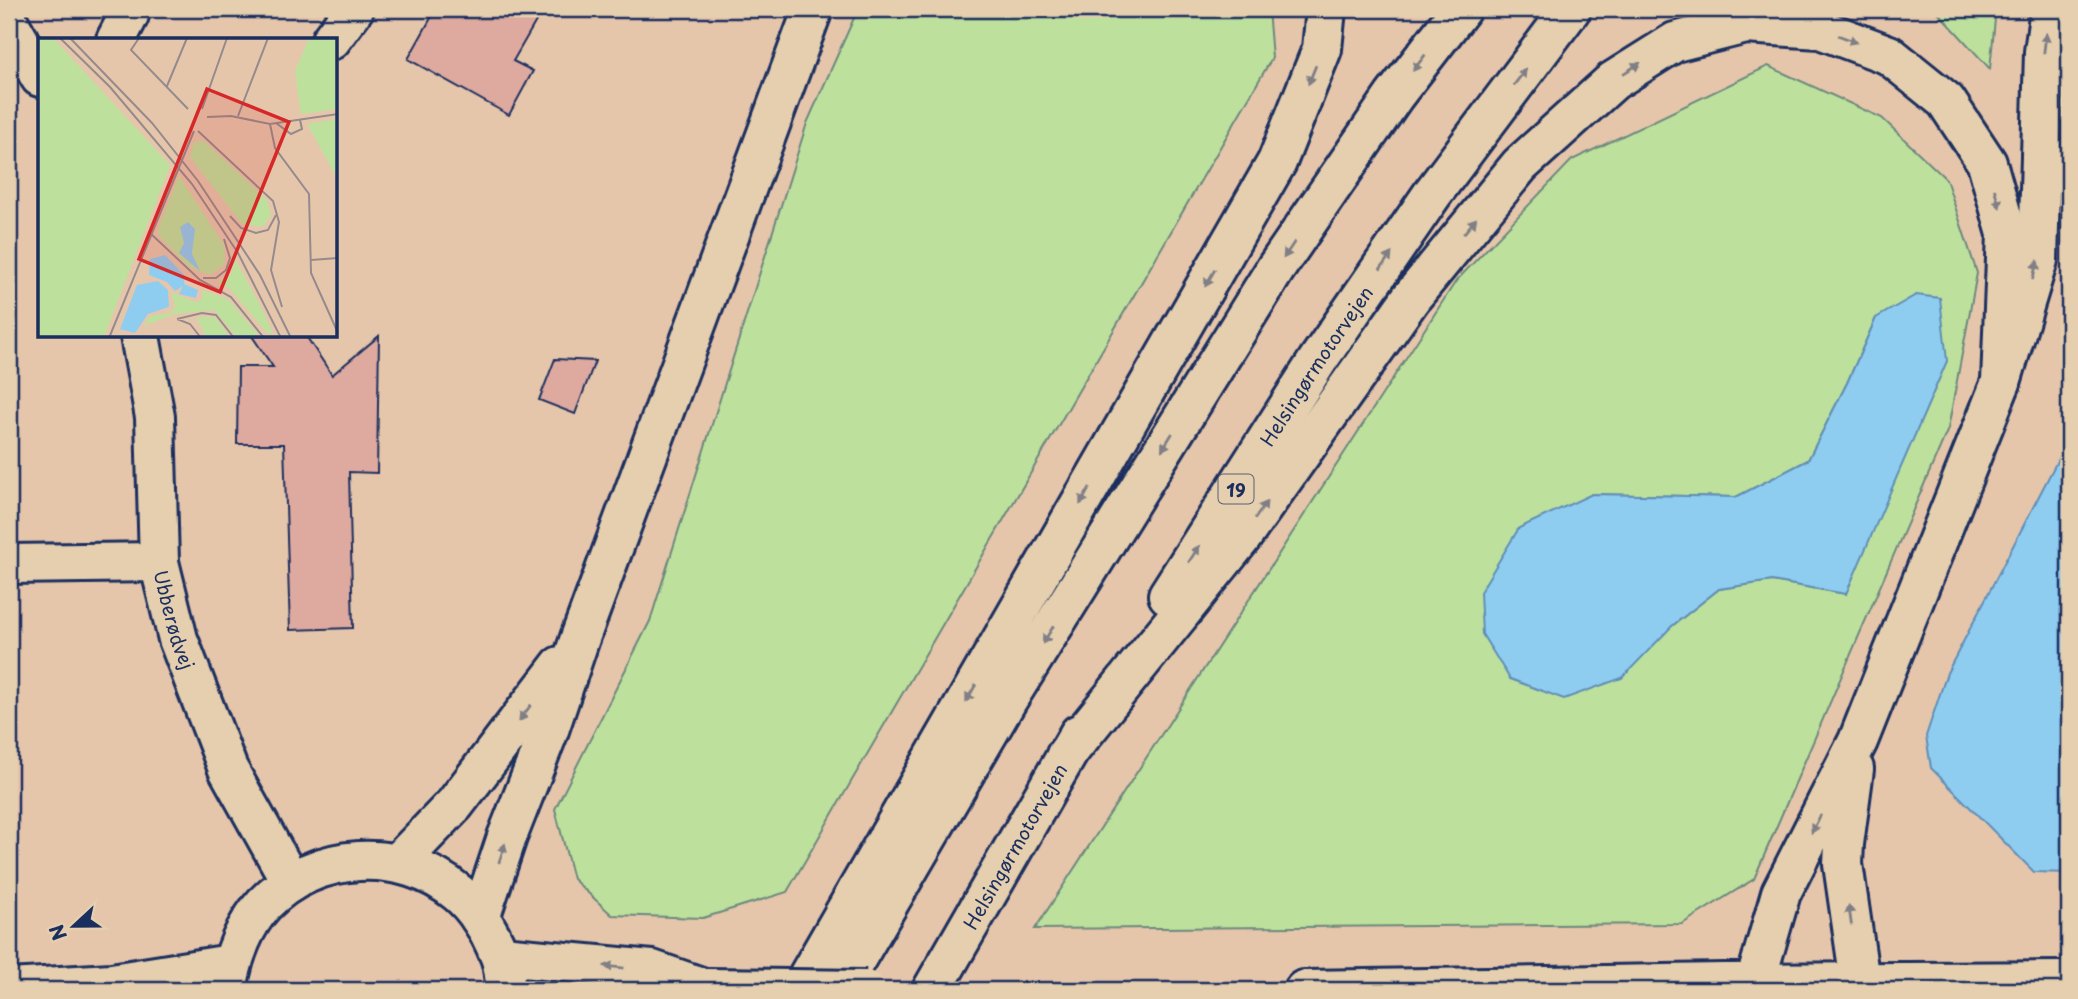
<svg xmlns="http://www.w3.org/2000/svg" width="2078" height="999" font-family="'Playpen Sans',sans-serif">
  <rect width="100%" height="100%" fill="#e6c6ab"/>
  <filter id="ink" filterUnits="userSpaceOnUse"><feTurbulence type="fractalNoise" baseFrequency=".0143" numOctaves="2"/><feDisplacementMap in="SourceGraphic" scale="14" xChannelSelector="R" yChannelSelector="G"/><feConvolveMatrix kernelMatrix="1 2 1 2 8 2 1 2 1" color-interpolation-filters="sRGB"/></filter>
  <g filter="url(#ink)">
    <path fill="#bde19c" stroke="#6c887d" stroke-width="2" fill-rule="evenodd" d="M858 9H1268L1272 58 787 892 703 918 612 915 573 879 555 809 650 621 807 123Z
      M1935 9H1996L1990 69Z
      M1768 66 1882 118 1946 179 1977 273 1948 429 1754 879 1682 924 1035 929 1456 281 1572 160ZM1876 318 1846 594 1772 581 1719 589 1672 626 1592 494 1736 497 1808 460 1847 383Z"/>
    <path fill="#8fcdf0" stroke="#618eb6" stroke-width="2" d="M1916 295 1940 298 1947 361 1846 594 1772 581 1719 589 1672 626 1622 678 1564 699 1510 679 1482 634 1480 592 1519 528 1592 494 1736 497 1808 460 1847 383 1876 318Z
      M2069 438V873L2034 872 1931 768 1926 736 1947 673Z"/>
    <path fill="#dea99f" stroke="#1b2f5e" stroke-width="2" d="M436 9H543L513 61 533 71 509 115 408 59Z
      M252 336H306L332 375 379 336 377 473 349 472 353 628 290 630 284 444H237L238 367H273Z
      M555 359 595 361 575 414 539 400Z"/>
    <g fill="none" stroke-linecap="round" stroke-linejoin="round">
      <g stroke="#1b2f5e" stroke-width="44">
        <g id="minor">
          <path d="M9 23 40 77"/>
          <path d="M116 40 129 15 130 9"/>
          <path d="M331 40 354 9"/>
          <path id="s1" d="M140 336 155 417 159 562 178 639 228 769 291 882"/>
          <path d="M9 564 159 562"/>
        </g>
      </g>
      <g stroke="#1b2f5e" stroke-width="44">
        <path id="major" d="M501 956 652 970 704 988
          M9 989 112 983 231 964
          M227 990C232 959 242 928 264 904 314 851 402 846 458 893 476 908 490 932 499 954 504 965 504 979 506 990
          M1304 990 1724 983 2069 981"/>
      </g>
      <g stroke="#1b2f5e" stroke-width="44">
        <g id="highway">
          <path id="s2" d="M1168 595 1318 360 1433 193 1571 9"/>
          <path d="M1066 755 1242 537 1411 298 1520 165 1613 81 1675 42 1746 24 1820 29 1889 55 1946 101 1987 163 2007 234 2001 382"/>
          <path d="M1854 769 1844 844 1843 864 1860 982"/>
          <path d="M398 863 455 804 560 666"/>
          <path d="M480 918 507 837 548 733 580 638 813 9"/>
          <path d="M1755 983 1781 893 1858 741 2001 382 2038 260 2044 52 2050 9"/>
          <path d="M800 990 1277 162 1322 49 1326 9"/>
          <path d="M838 990 1008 699 1276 268 1394 96 1461 9"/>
          <path id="s3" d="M932 990 1079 734"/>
        </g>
      </g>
      <use href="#minor" stroke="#e5cfae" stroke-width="38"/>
      <use href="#major" stroke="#e5cfae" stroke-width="38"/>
      <use href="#highway" stroke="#e5cfae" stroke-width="38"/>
      <g stroke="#1b2f5e" stroke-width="44" stroke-linecap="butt">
        <path id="major-bridge" d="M704 988 866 990"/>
      </g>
      <use href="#major-bridge" stroke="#e5cfae" stroke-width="38"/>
    </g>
    <defs><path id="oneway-solid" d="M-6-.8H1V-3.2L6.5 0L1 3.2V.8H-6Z" transform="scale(1.75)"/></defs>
    <g fill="#807f86">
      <use href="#oneway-solid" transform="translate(1848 39) rotate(21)"/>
      <use href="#oneway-solid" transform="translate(2045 43) rotate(-83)"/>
      <use href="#oneway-solid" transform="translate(1419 63) rotate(127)"/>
      <use href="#oneway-solid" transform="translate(1632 68) rotate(-32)"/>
      <use href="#oneway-solid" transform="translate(1312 75) rotate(112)"/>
      <use href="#oneway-solid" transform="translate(1520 77) rotate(-53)"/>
      <use href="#oneway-solid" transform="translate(1997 198) rotate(74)"/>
      <use href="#oneway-solid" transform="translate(1470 226) rotate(-50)"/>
      <use href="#oneway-solid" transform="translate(1289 250) rotate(124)"/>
      <use href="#oneway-solid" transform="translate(1386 261) rotate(-55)"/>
      <use href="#oneway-solid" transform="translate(2035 270) rotate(-75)"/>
      <use href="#oneway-solid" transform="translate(1210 278) rotate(120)"/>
      <use href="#oneway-solid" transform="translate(1167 442) rotate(122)"/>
      <use href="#oneway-solid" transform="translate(1085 496) rotate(120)"/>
      <use href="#oneway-solid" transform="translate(1261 510) rotate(-55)"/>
      <use href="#oneway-solid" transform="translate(1194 554) rotate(-57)"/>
      <use href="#oneway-solid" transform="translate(1048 635) rotate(122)"/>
      <use href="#oneway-solid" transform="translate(971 693) rotate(120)"/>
      <use href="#oneway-solid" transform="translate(525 713) rotate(126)"/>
      <use href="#oneway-solid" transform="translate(1816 824) rotate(117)"/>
      <use href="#oneway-solid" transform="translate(502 853) rotate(-72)"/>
      <use href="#oneway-solid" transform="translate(1850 915) rotate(-98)"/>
      <use href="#oneway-solid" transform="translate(614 967) rotate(-174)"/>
    </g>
  </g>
  <g text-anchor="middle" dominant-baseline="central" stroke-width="7" stroke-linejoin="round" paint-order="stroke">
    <rect fill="#e5cfae" stroke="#585f76" stroke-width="2" x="1218.5" y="474.5" width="35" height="29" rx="5"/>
    <g font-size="18" font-weight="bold" fill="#1b2f5e">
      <text x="1236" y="489">19</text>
    </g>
    <g font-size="19" fill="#1b2f5e" stroke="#e5cfae">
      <text stroke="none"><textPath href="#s2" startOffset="273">Helsingørmotorvejen</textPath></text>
      <text stroke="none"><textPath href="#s1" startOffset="287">Ubberødvej</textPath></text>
      <text stroke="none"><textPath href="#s3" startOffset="166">Helsingørmotorvejen</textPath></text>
    </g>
  </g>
  <g transform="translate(38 38)">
    <rect width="299" height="299" fill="#e6c6ab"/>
    <path d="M0 0H15L132 127 66 299H0ZM271 0H299V71L264 76 262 72 257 33ZM299 81H300L299 140 269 86ZM166 103 229 162 233 178 224 189 204 186 152 119 156 104ZM141 138 186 207 187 226 172 237 151 229 121 198 120 191ZM197 221 221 265 235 295H229L192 251 179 244 194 235ZM164 252 190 261 222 299H199L176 272 137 276 106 288 112 278 133 275 137 269 133 254 157 264 164 262ZM158 279H177L192 299H168Z" fill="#bde19c"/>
    <path d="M150 184 157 191 154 216 162 233 141 215 146 205 142 189ZM127 217 147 238 146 246 160 252 158 260 141 256 145 248 137 253 129 244 111 237 112 221ZM120 243 130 252 131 269 110 276 97 295 82 291 99 247Z" fill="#8fcdf0"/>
    <path fill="none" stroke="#958a8c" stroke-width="2" d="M22 0 72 49 154 146 200 215 243 300M32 0 114 85 160 143 222 237 253 300M101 0 93 12 150 71M129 48 149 0M164 71 189 0M200 78 230 0M169 79 193 78 232 86 300 76M238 85 253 96 264 91 262 82M232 86 237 110 271 156 273 235 300 295M160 93 235 163 241 184 233 232 244 269M192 178 203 190 218 195 230 192 238 177M112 195 162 242 193 259 226 300M273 222 300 220M165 240H178L188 232 192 220 186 201M139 281 164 275 178 277 196 300M139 281 152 286 163 300M71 300 156 93"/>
    <path fill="#d62828" fill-opacity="0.15" stroke="#d62828" stroke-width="3.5" d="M169 51 251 84 182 254 101 221Z"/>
    <rect width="299" height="299" fill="none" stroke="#1b2f5e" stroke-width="3.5"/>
  </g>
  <rect width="2078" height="999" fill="none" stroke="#e5cfae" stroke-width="35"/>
  <rect x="18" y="18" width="2043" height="964" fill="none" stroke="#1b2f5e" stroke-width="2.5" filter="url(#ink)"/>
  <g transform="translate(74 926) rotate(248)" stroke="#e5cfae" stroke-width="5" paint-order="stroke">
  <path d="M0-5L12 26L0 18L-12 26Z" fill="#1b2f5e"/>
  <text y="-10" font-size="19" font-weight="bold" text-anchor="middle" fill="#1b2f5e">N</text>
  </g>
</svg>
